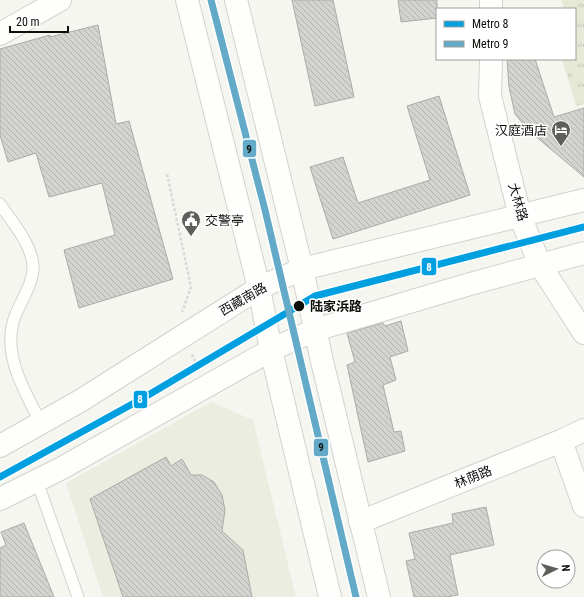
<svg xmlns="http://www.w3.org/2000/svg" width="584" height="597" font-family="'Roboto Condensed','Noto Sans SC',sans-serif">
  <defs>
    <pattern id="grass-tufts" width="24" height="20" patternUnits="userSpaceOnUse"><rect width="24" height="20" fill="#e6e9d5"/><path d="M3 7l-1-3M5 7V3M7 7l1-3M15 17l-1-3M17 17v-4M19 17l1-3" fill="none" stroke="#c4c7b6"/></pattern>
    <pattern id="building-back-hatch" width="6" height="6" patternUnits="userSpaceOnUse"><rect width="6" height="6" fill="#d3d3cf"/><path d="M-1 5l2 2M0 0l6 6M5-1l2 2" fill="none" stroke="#b4b4b0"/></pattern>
  </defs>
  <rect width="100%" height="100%" fill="#f5f6f0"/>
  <path fill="#eaede0" d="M211 402 253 420 296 597H103L66 483Z"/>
  <path fill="url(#grass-tufts)" d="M561 0H584V104L576 106 562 59H575V9H564Z"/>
  <path fill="url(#building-back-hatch)" stroke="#ababa7" d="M292 0H333L354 97 315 106Z
    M398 0H437V18L401 22Z
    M98 25 116 124 129 121 173 279 79 308 64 250 115 235 102 183 49 197 36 153 8 162 0 135V49L50 35V37Z
    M507 59H535L554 117 584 108V177L528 130 515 114 509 87Z
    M439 96 470 195 333 239 310 167 343 157 358 203 430 180 407 106Z
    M401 321 408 351 390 357 396 380 383 385 394 432 401 431 405 451 368 462 347 365 355 362 347 333 383 323 385 326Z
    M166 457 171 466 182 459 191 475H202L214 482 222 495 225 510 222 531 243 550 252 597H123L90 499Z
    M486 507 494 545 450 555 458 595 446 597H414L406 561 415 559 409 533 453 523 452 514Z
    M24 523 54 597H0V548L6 545 1 532Z"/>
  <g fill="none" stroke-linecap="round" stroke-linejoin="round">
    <g stroke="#d2d2ce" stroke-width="13">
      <path id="service" d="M0 204C12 222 31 243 33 265 34 282 22 299 16 314 0 350 24 391 41 423
        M37 481 78 597"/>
    </g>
    <g stroke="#d2d2ce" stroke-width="24">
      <path id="minor" d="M491 9V0
        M0 34 60 0
        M491 59 490 96 520 216 540 265 584 333
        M561 441 584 506
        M360 522 561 441 584 430"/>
    </g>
    <g stroke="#d2d2ce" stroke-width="24">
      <path id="secondary" d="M0 446 80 401 259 288 302 269 584 200
        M0 499 62 468 271 350 315 330 470 284 584 253"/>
    </g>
    <g stroke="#d2d2ce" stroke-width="24">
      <path id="primary" d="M187 0 259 288 271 350 330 597
        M236 0 302 269 322 361 379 597"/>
    </g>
    <path stroke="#d9d9d7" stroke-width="2.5" stroke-dasharray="3 2" stroke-linecap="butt" d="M167 174 191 287 182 312
      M192 354 198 368"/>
    <use href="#service" stroke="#fefefd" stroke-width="11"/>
    <use href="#minor" stroke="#fefefd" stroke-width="22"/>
    <use href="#secondary" stroke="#fefefd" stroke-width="22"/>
    <use href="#primary" stroke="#fefefd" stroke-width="22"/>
    <g stroke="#fff" stroke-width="10">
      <path id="metro-1" d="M0 477 145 397 315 296 584 227"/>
    </g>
    <g stroke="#fff" stroke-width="10">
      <path id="metro-2" d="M211 0 265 210 356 597"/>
    </g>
    <use href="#metro-1" stroke="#009fdf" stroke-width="7"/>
    <use href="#metro-2" stroke="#62aac7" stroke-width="7"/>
  </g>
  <defs>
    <g id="hotel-pin" transform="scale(1)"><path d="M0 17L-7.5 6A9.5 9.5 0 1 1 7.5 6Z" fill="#5e5f5a" stroke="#fff"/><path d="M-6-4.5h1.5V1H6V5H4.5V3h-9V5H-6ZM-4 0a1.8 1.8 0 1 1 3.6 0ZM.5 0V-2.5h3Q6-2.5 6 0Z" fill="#fff"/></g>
    <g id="civic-pin" transform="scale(1)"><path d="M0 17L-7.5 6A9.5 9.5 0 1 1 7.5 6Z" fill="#5e5f5a" stroke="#fff"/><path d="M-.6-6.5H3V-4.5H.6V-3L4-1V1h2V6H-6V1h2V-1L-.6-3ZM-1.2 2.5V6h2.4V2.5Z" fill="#fff"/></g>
  </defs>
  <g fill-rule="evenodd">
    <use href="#hotel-pin" x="561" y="130"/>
    <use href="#civic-pin" x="191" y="220"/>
  </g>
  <circle fill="#0d0e0a" stroke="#fff" stroke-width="1.5" cx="299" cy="306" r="6"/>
  <g text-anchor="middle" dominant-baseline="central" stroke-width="3" stroke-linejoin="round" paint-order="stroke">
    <g font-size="13" fill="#0d0e0a" stroke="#fff" text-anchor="end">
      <text x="547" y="130">汉庭酒店</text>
      <text x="205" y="220" text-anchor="start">交警亭</text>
    </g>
    <g font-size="13" fill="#0d0e0a" stroke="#fff">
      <text transform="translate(518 202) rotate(74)">大林路</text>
      <text transform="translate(243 299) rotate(-30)">西藏南路</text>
      <text transform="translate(473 477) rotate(-22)">林荫路</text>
    </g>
    <g font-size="13" font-weight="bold" fill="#0d0e0a" stroke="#fff" text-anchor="start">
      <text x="310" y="306">陆家浜路</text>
    </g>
  </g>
  <g stroke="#fff" stroke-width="1.5">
    <rect x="242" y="139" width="15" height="19" rx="4" fill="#62aac7"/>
    <rect x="421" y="257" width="16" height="19" rx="4" fill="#009fdf"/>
    <rect x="133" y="390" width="15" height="19" rx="4" fill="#009fdf"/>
    <rect x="313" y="438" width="16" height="19" rx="4" fill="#62aac7"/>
  </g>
  <g font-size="11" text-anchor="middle" font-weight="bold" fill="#fff">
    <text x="429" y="271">8</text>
    <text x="140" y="403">8</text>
  </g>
  <g font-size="11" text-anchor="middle" font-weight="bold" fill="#111">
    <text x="249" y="153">9</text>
    <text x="321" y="451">9</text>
  </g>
  <rect x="436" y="8" width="140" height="52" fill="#ffffff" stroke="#9e9f9d"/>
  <rect x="444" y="21" width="20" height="6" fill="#009fdf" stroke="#9e9f9d"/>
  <text x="472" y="28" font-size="12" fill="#0d0e0a">Metro 8</text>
  <rect x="444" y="41" width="20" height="6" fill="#62aac7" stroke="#9e9f9d"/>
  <text x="472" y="48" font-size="12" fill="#0d0e0a">Metro 9</text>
  <g transform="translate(556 569) rotate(85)"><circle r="19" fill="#ffffff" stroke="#9e9f9d"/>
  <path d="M0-3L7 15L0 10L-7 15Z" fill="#5e5f5a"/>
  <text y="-6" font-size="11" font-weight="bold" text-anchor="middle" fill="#0d0e0a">N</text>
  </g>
  <path d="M10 26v6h58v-6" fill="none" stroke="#0d0e0a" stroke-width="2"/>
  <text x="16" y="26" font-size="12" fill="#0d0e0a" stroke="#ffffff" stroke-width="3" paint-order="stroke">20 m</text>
</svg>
